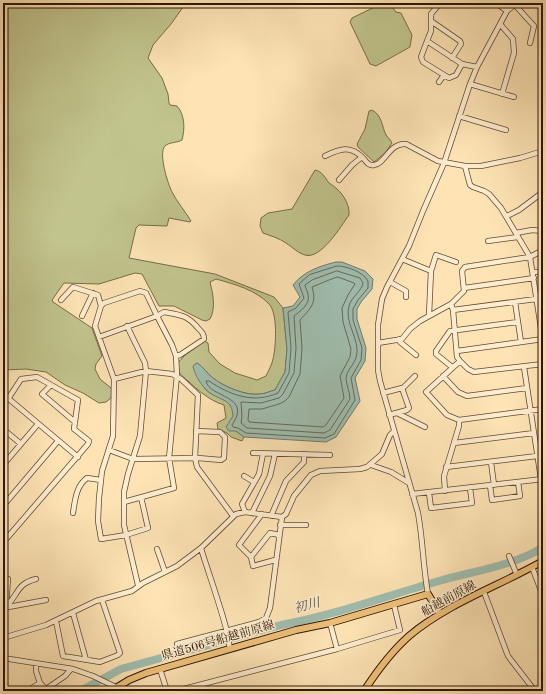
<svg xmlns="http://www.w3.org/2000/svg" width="546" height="694" font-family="'Old Standard TT','Noto Serif JP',serif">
  <rect width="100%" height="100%" fill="#fee4b5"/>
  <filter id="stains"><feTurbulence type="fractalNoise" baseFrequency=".005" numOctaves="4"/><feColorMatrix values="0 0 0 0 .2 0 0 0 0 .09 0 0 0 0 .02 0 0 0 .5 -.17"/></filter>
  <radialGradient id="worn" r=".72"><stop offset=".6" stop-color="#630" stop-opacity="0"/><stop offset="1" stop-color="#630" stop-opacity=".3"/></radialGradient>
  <path fill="#c1c48d" stroke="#776c4a" d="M3 3H186L171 24 153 45 148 58 162 78 168 94 169 103 170 105 177 106C185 115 185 129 182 140 177 143 169 142 165 146 158 153 168 184 172 192 177 202 185 211 191 221L190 222 169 218 167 226 139 225 136 228 129 258 215 274 274 297 283 308 287 349 285 372 275 390C270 391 265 394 260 394 246 396 224 387 213 378 207 374 204 367 197 363L193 366 205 389 210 393 228 402 233 408 236 431 244 437 242 441 231 437 227 433 218 429 217 423 226 418 224 405C207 400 194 386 180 374L178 370 177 364 184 356 204 341 208 343 209 352 220 364 235 373 257 380 266 376C269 370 272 364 273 359 276 347 278 313 269 304 256 290 234 284 216 279L210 282C213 294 216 308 210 319L206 321 202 320 174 306H159L142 274 135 273 99 284 64 283 52 300 53 302 92 328 102 356 96 364 95 369 100 379 111 388 112 391 111 398 106 402 99 403 83 393 65 385 46 372 26 369 3 370Z
    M383 3H389L396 12 401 13 412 35 410 47 376 66 370 64 350 22 352 18Z
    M372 110C382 115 382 127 386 135 388 138 391 140 392 143L385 153 374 162 358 147 357 144 365 129 369 111Z
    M315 170C322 171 325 178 329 183 332 185 335 187 337 189 344 195 350 206 349 215 341 226 321 260 305 255 298 253 292 247 286 243 279 238 271 236 263 233L260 226 261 218 268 213 292 209Z"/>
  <path fill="#a0beb0" stroke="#727a6c" d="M336 262H342L365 271 373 279 372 289 361 302 357 309V319L366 348 365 361 355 378 360 401 336 437 326 442 244 437 236 431H229L226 427 233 416C232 399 222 401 210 393 202 387 195 376 193 366L197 363C204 367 207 374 213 378 224 387 246 396 260 394 265 394 270 391 275 390L285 372 287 349 283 308 293 306 300 297 293 285C304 271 320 266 336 262Z"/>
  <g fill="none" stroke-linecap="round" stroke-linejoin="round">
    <path stroke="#666a5b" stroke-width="1" d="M337 266C347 266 363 272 368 281V288L358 300 353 309V320L362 348 361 360 351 378 355 400 334 434 325 438 246 433 238 428 233 427 232 425C253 395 209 398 206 381H209C230 395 253 404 278 393L289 373 291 348 288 312 296 308 304 298 299 284 309 275Z
      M337 271 360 278 363 283C362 291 351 297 349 306 345 322 356 334 357 349 358 363 347 368 346 378 346 385 350 392 350 399L330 430 324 433 247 428 241 423 242 416 241 402 261 403 279 398 283 394 294 373 296 348 294 316C299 312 311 304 308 295 308 291 305 288 305 285L312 280Z
      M338 277 354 283 355 284 348 295 342 308 343 322 351 349 350 357 340 376 344 398 326 425 323 427 249 422 248 420 249 409H262L279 404 285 401 289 397 300 374 302 348 300 320C311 308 317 303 312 287L329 280Z"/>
    <path stroke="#a0beb0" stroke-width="8" d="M80 691 121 669 281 625C335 615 386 596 439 581 470 572 517 565 543 547"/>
    <g stroke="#614932" stroke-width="6">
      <path id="minor" d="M440 3 431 14V31L427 41 462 64 477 67
        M496 3 507 11
        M515 5 534 26 530 43
        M431 21 460 41 461 44 452 58
        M500 24 513 39 514 53 502 94
        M427 41 421 57 423 62 449 78 456 75 462 64
        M439 82 444 75
        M470 84 514 97
        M459 116 506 130
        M325 156C341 148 351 145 364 159 366 162 370 166 374 165 384 165 390 142 406 144L438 161 465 166H481L520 158 543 151
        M465 166 470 185 473 187 484 191 489 194 501 208 530 257 543 341
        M339 180 352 165 362 157
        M507 216 519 210 543 192
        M516 233 532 230 543 231
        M488 241 518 237
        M402 259 431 271
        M533 272H541L543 270
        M390 282 406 291V297
        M464 288 534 278
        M61 300 73 287 98 295 101 306 95 326 114 379 113 436 102 471 99 498 98 521 101 539 126 535 148 528 141 497
        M515 302 521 342
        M451 304 453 310 457 357 460 361 426 392 447 415 459 420 543 409
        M101 306 104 303 140 291 146 293 157 316 164 312C181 315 187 315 198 328 202 332 204 334 204 339L180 355 176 356
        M453 310 543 298
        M429 315 431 271 436 255 456 262
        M82 316 93 293
        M127 326 145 363 146 371 140 436 128 474 124 492V525L138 585
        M99 337 157 316 172 345 176 356 177 375 169 458 174 488 124 502
        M399 339 400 342 416 355
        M378 343 402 339 410 329 420 321 451 304 464 291 462 271 465 267 530 257 543 250
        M457 351 543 339
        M460 361 468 369 474 372 543 364
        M452 367 436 354V351L450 331 518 322
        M524 367 541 479
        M443 376 458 392 467 396 527 388
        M114 379 146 371 172 374 181 379 198 395 195 458 197 467 233 516
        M51 385 42 394 75 422
        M403 388 415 376
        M383 393 402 388 409 408 407 410 389 415
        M3 394 78 457
        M397 413 425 427
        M3 429 21 444
        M454 443 534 433
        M109 450 133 459 198 458 221 460 224 458 225 437 220 432 196 431
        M253 453 330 455
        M491 462 494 485
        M3 465 38 424
        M371 465 391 472 409 483
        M446 467 537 456
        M244 476 254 482
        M490 485 492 500 520 496 518 482
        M445 491 444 476 459 426V420
        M429 493 431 508 472 503 470 488
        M412 494 543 479
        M3 506 58 441
        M245 512 242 504 259 474 263 454
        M73 513C75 500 76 486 87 478L101 480
        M252 513 270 476 275 454
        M262 514 239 545 251 557 253 566 275 560
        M271 516 286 481 304 462V454
        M280 525H306
        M3 534 7 538 88 444 89 441 74 429 78 400 37 377 21 379 8 399
        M201 548C205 564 233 639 229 649
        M157 549 165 572
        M509 556 517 575
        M251 557 270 533 279 535
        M532 567 543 596
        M484 592 508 656 535 691
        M428 594C423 567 423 540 418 513L380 381 378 370V325L382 299 387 287 409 246 423 211 444 163 470 84 477 67 507 11 517 3
        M6 607C19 594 16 584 36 579
        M6 607 8 579
        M3 608 46 600
        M73 613 86 660
        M56 621 63 656 100 662 118 655 120 653 102 600
        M330 623 337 649
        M3 638 46 625 96 601 132 591 143 583 177 566 201 548 236 514 245 512 282 517 286 514 294 496 311 475 320 471 360 469 367 467 382 454 390 435 394 431
        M177 644 259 622 266 618 270 608 282 517
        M3 658 73 669 93 676 124 691
        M160 669 167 691
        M40 683 46 689 65 676 71 669
        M27 691 40 683 36 671V664
        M176 691 337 649 400 630 394 605"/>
    </g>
    <g stroke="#2d1506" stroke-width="8">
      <path id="major" d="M111 691 129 680 146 673 296 630 330 623 428 594 440 614
        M364 691C377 671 391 652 409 636 448 603 499 586 543 561"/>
    </g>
    <use href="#minor" stroke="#feedcf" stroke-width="4.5"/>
    <use href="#major" stroke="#efc27a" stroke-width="6"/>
  </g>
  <g text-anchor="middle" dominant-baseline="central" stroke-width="3" stroke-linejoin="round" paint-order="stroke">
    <g font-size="12" fill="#2d1506" stroke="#feedcf">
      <text transform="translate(449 599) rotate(-29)">船越前原線</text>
      <text transform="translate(218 641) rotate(-16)">県道506号船越前原線</text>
    </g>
    <g font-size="13" font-style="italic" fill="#555042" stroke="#feedcf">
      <text transform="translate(307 606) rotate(-15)">初川</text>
    </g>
  </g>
  <rect width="546" height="694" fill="none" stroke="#fee4b5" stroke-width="16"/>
  <rect x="4" y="4" width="538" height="686" fill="none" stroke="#2d1506" stroke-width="2"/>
  <rect x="8" y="8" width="530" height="678" fill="none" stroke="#2d1506"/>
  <rect width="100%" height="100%" filter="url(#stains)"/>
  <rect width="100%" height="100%" fill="url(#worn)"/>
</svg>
